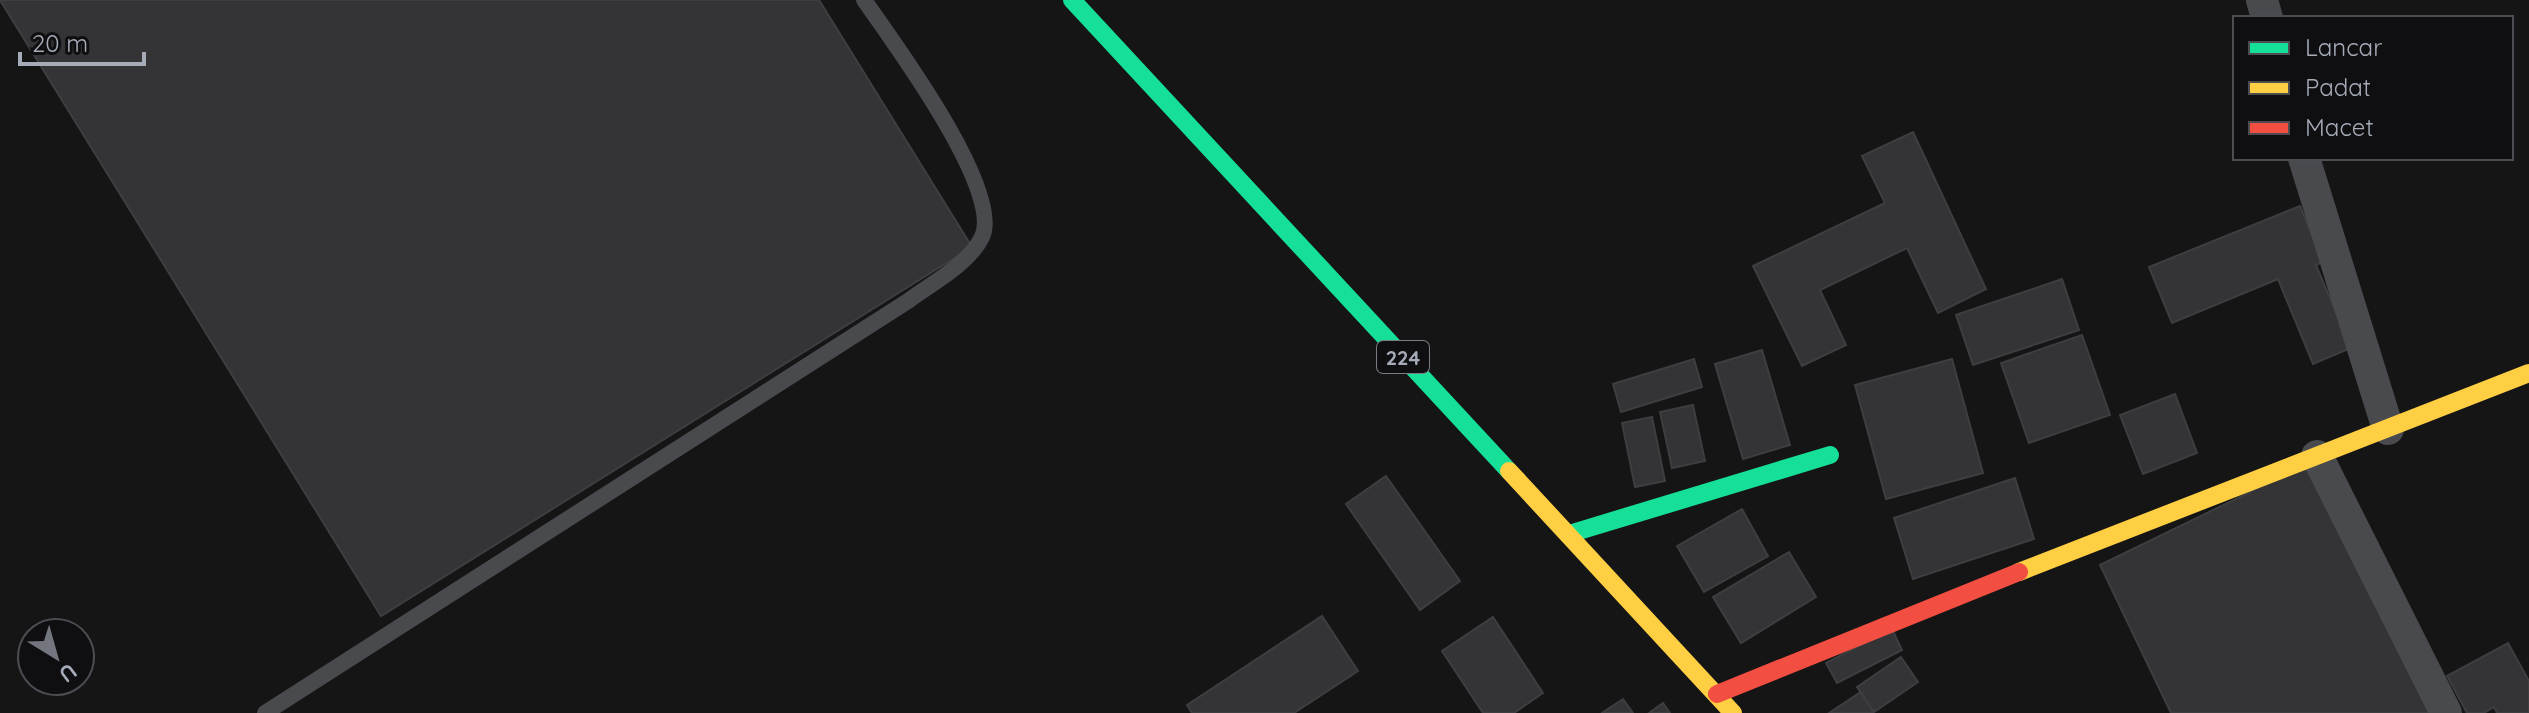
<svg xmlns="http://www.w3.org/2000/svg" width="2529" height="713" font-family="Quicksand,sans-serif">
  <rect width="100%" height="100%" fill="#151515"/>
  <path fill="#343436" stroke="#3d3e41" stroke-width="2" d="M0 0H819L972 247 381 616Z
    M1913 132 1986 289 1938 313 1907 248 1820 290 1846 345 1802 366 1753 266 1885 203 1862 156Z
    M2300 206 2323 262 2316 265 2351 348 2313 364 2278 279 2172 323 2149 267Z
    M2062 279 2079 330 1973 365 1956 315Z
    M2082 335 2110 415 2029 443 2001 363Z
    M1762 350 1790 445 1743 459 1715 364Z
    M1694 359 1702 387 1621 412 1613 384Z
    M1952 359 1983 473 1886 499 1855 385Z
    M2175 394 2197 453 2143 474 2120 415Z
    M1693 405 1705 461 1672 468 1660 412Z
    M1652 417 1665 481 1635 487 1622 423Z
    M2314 461 2435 713H2171L2100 565Z
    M1386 476 1460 581 1420 610 1346 504Z
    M2015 478 2034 539 1913 579 1894 518Z
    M1742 509 1768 556 1704 592 1677 546Z
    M1789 552 1816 597 1741 643 1713 597Z
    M1322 616 1358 671 1294 713H1192L1187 705Z
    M1493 617 1543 693 1514 713H1483L1442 651Z
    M1892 629 1902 650 1837 683 1826 663Z
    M2508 643 2529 681V713H2497L2494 707 2484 713H2467L2447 676Z
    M1901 657 1918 682 1874 712 1857 687Z
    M1861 692 1874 713H1829Z
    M1623 699 1633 713H1602Z
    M1663 703 1670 713H1649Z"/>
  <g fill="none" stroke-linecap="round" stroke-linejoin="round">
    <path stroke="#494a4e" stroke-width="16" d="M265 713 908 301C932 283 969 264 982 237 1004 191 892 40 864 0"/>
    <path stroke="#494a4e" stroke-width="32" d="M2262 0 2267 18
      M2304 158 2388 429
      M2317 456 2446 713"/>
    <path stroke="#16e098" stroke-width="18" d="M1072 0 1509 471
      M1569 534 1830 455"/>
    <path stroke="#ffcf43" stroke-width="18" d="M1509 471 1733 713
      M2019 572 2529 373"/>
    <path stroke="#f24e42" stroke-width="18" d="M1717 694 2019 572"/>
  </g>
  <g text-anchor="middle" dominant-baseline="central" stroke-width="6" stroke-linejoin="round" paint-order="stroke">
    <rect fill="#0f0f11" stroke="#787c85" stroke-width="2" x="1377" y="341" width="52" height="32" rx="6"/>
    <g font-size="20" font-weight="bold" fill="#a5abb7">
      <text x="1403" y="357">224</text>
    </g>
  </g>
  <rect x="2233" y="16" width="280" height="144" fill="#0f0f11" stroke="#4b4d53" stroke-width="2"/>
  <rect x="2249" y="42" width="40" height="12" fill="#16e098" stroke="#4b4d53" stroke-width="2"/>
  <text x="2305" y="56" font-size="24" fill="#a5abb7">Lancar</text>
  <rect x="2249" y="82" width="40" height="12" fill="#ffcf43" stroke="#4b4d53" stroke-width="2"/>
  <text x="2305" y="96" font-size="24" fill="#a5abb7">Padat</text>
  <rect x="2249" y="122" width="40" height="12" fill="#f24e42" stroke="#4b4d53" stroke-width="2"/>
  <text x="2305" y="136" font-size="24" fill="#a5abb7">Macet</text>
  <g transform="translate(56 657) rotate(143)"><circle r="38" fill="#0f0f11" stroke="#4b4d53" stroke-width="2"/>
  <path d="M0-6L14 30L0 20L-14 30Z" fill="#73767e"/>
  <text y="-12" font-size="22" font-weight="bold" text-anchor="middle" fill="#a5abb7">U</text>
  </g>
  <path d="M20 52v12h124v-12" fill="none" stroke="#a5abb7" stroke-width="4"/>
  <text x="32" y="52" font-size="24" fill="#a5abb7" stroke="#0f0f11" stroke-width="6" paint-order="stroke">20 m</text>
</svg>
